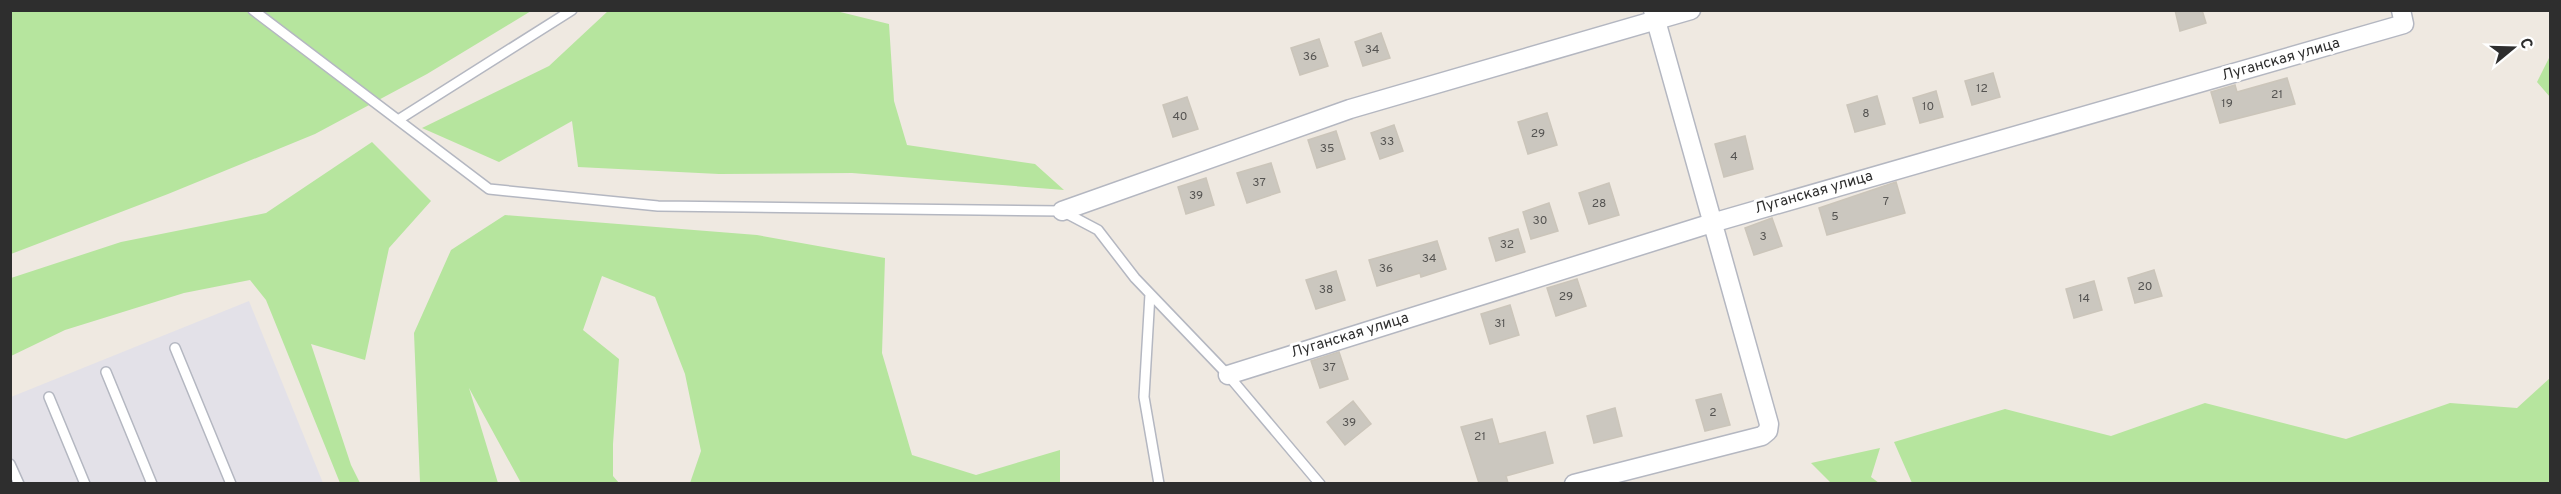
<svg xmlns="http://www.w3.org/2000/svg" width="2561" height="494" font-family="Overpass,sans-serif">
  <rect width="100%" height="100%" fill="#efe9e1"/>
  <path fill="#e3e1e8" d="M249 301 323 483 11 484V397Z"/>
  <path fill="#b6e59e" d="M11 11H531L427 74 315 134 168 194 11 254Z
    M608 11 832 10 889 24 894 101 907 145 1035 164 1064 190 852 173 719 174 578 167 572 121 499 162 422 128 549 66Z
    M2550 56V97L2537 82Z
    M372 142 431 201 389 248 365 360 311 344 351 465 360 483H340L266 300 250 280 184 293 65 330 11 356V278L121 242 266 213Z
    M505 215 757 235 885 258 882 353 912 455 976 475 1060 450V483H690L701 451 685 374 655 297 602 276 583 330 619 359 613 444V476L619 483H521L469 388 498 483H420L414 333 451 250Z
    M2550 378V483H1912L1894 442 2005 409 2111 436 2205 403 2346 439 2450 403 2517 408Z
    M1880 448 1871 477 1879 483H1831L1811 463Z"/>
  <path fill="#cbc7bf" stroke="#cbc5ba" stroke-width="1.5" d="M2175 10H2202L2206 23 2180 31Z
    M1381 33 1390 58 1363 66 1355 42Z
    M1319 39 1328 66 1300 75 1291 48Z
    M1993 73 2000 97 1972 105 1965 81Z
    M2287 78 2295 104 2220 123 2211 92 2235 85 2237 92Z
    M1936 91 1943 117 1920 123 1913 98Z
    M1877 96 1885 124 1855 132 1847 105Z
    M1187 97 1198 129 1173 137 1163 105Z
    M1547 113 1557 145 1528 154 1518 122Z
    M1394 125 1403 151 1380 159 1371 133Z
    M1336 131 1345 159 1317 168 1308 140Z
    M1745 136 1753 169 1724 177 1715 144Z
    M1271 163 1280 192 1247 203 1237 173Z
    M1206 178 1214 205 1186 214 1178 187Z
    M1896 182 1905 213 1827 235 1819 208Z
    M1609 183 1619 215 1589 224 1579 193Z
    M1549 203 1558 231 1531 239 1523 212Z
    M1772 218 1782 246 1754 255 1745 228Z
    M1518 229 1525 252 1496 261 1489 238Z
    M1437 241 1446 269 1421 277 1420 273 1377 286 1369 260Z
    M2154 270 2162 296 2135 303 2128 278Z
    M1336 271 1345 300 1316 309 1306 280Z
    M1577 279 1586 306 1556 316 1547 288Z
    M2094 281 2102 310 2074 318 2066 289Z
    M1510 305 1519 335 1490 344 1481 314Z
    M1339 352 1348 379 1320 388 1311 361Z
    M1721 394 1730 425 1705 431 1696 400Z
    M1353 401 1371 424 1345 445 1327 422Z
    M1615 408 1622 436 1594 443 1587 416Z
    M1492 419 1499 444 1545 432 1553 463 1506 476 1508 483H1479L1461 427Z"/>
  <g fill="none" stroke-linecap="round" stroke-linejoin="round">
    <g stroke="#b4b7c1" stroke-width="12">
      <path id="lane" d="M253 10 398 120
        M572 10 398 120 489 189 658 206 1062 211 1098 230 1135 278 1228 375 1320 484
        M1150 294 1144 397 1159 484
        M175 348 231 484
        M106 372 152 484
        M49 397 85 484
        M10 464 19 484"/>
    </g>
    <g stroke="#b4b7c1" stroke-width="21">
      <path id="street" d="M1062 211 1350 109 1691 10
        M1228 375 1712 223 2404 24 2401 10
        M1574 484 1762 436 1768 431 1769 424 1653 10"/>
    </g>
    <use href="#lane" stroke="#fff" stroke-width="9"/>
    <use href="#street" stroke="#fff" stroke-width="18"/>
  </g>
  <g text-anchor="middle" dominant-baseline="central" stroke-width="6" stroke-linejoin="round" paint-order="stroke">
    <g font-size="12" fill="#555452">
      <text x="1372" y="50">34</text>
      <text x="1310" y="57">36</text>
      <text x="1982" y="89">12</text>
      <text x="2277" y="95">21</text>
      <text x="2227" y="104">19</text>
      <text x="1928" y="107">10</text>
      <text x="1866" y="114">8</text>
      <text x="1180" y="117">40</text>
      <text x="1538" y="134">29</text>
      <text x="1387" y="142">33</text>
      <text x="1327" y="149">35</text>
      <text x="1734" y="157">4</text>
      <text x="1259" y="183">37</text>
      <text x="1196" y="196">39</text>
      <text x="1886" y="202">7</text>
      <text x="1599" y="204">28</text>
      <text x="1835" y="217">5</text>
      <text x="1540" y="221">30</text>
      <text x="1763" y="237">3</text>
      <text x="1507" y="245">32</text>
      <text x="1429" y="259">34</text>
      <text x="1386" y="269">36</text>
      <text x="2145" y="287">20</text>
      <text x="1326" y="290">38</text>
      <text x="1566" y="297">29</text>
      <text x="2084" y="299">14</text>
      <text x="1500" y="324">31</text>
      <text x="1329" y="368">37</text>
      <text x="1713" y="413">2</text>
      <text x="1349" y="423">39</text>
      <text x="1480" y="437">21</text>
    </g>
    <g font-size="15" fill="#2e2e2e" stroke="#fff">
      <text transform="translate(2281 60) rotate(-16)">Луганская улица</text>
      <text transform="translate(1814 193) rotate(-16)">Луганская улица</text>
      <text transform="translate(1350 336) rotate(-17)">Луганская улица</text>
    </g>
  </g>
  <rect width="2561" height="494" fill="none" stroke="#2e2e2e" stroke-width="24"/>
  <g transform="translate(2513 48) rotate(71)" stroke="#ffffff" stroke-width="4.5" paint-order="stroke">
  <path d="M0-4.5L10 22L0 15L-10 22Z" fill="#2e2e2e"/>
  <text y="-9" font-size="16" font-weight="bold" text-anchor="middle" fill="#2e2e2e">С</text>
  </g>
</svg>
